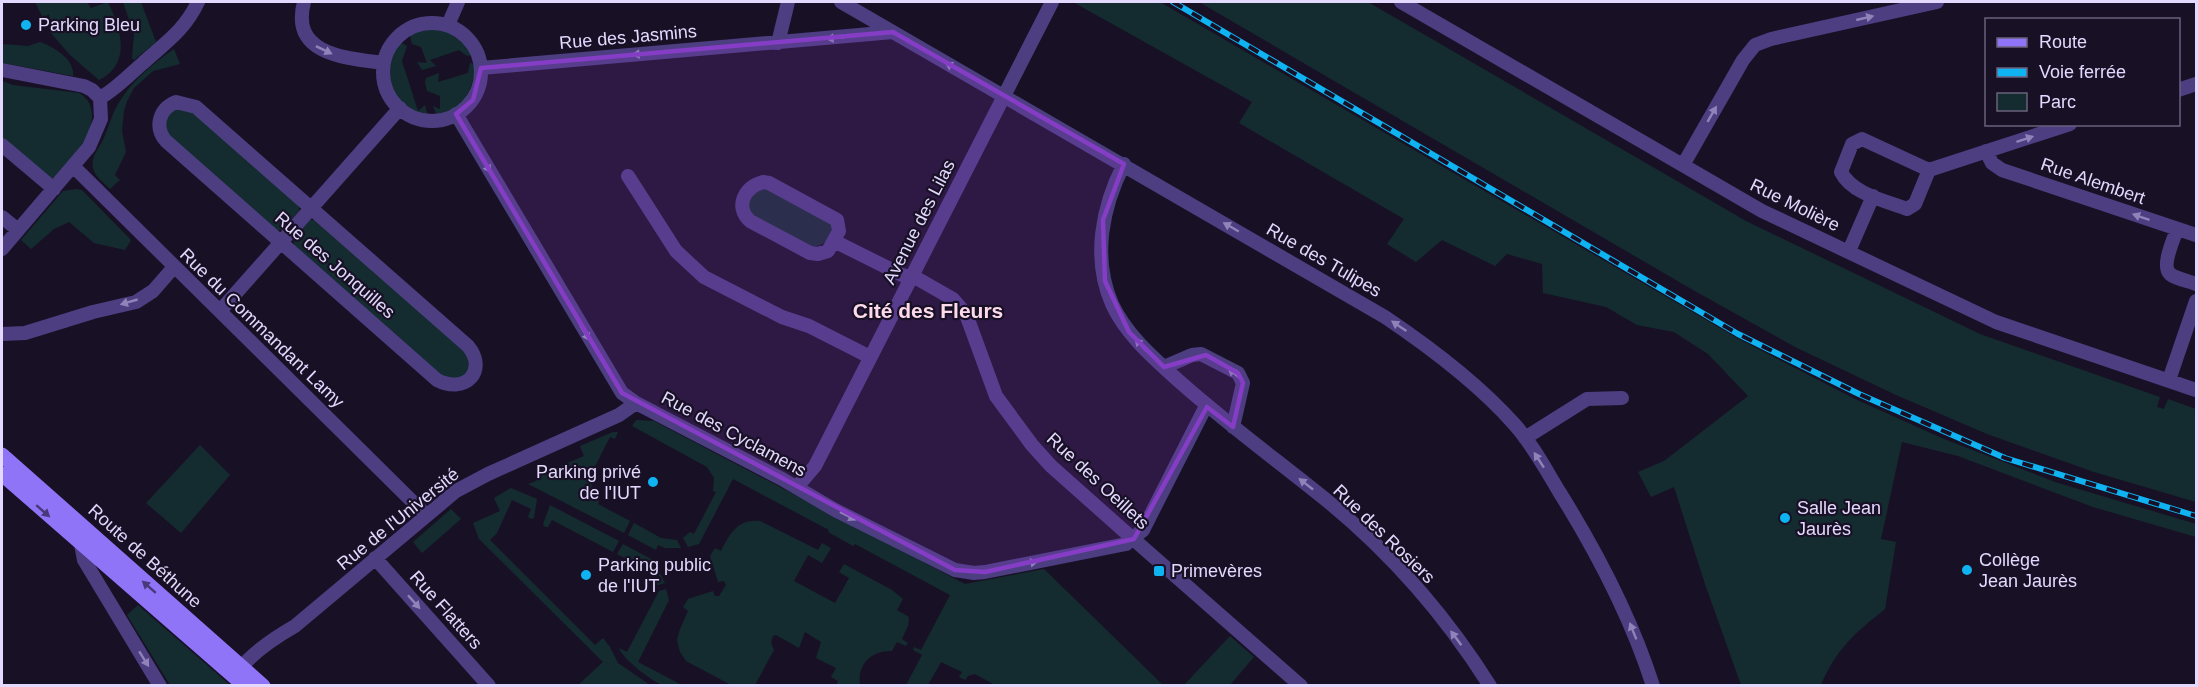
<svg xmlns="http://www.w3.org/2000/svg" width="2198" height="687" font-family="Helvetica,sans-serif">
  <rect width="100%" height="100%" fill="#181126"/>
  <path fill="#142c30" d="M35 2H87L91 8 108 2C121 29 132 63 99 80L70 55 50 32 49 14 43 18Z
    M123 2H141L156 42 134 60 132 58 134 34Z
    M1073 2H1160L1737 338 1855 399 1944 439 2055 482 2196 524V537L2093 507 1958 456 1902 442 1881 539 1896 542 1885 609C1855 633 1836 649 1821 685H1741L1705 584 1674 487 1651 497 1638 472 1664 461 1748 396 1708 354 1674 332 1637 325 1606 307 1543 293 1542 264 1507 254 1495 266 1442 240 1416 262 1387 244 1404 219 1239 123 1252 102Z
    M1199 2H1368L1746 221 1980 334 2160 397 2157 407 2164 409 2168 399 2196 409V502L2094 472 1987 434 1896 395 1795 347 1693 290Z
    M422 28C441 26 469 33 472 55L467 56 459 50 430 60 436 66 422 70 417 62 427 63 421 47 412 44 410 36 414 31Z
    M40 42C54 47 75 59 73 76L2 63V44L28 46Z
    M400 42 407 46 402 61 418 111 425 105 428 116C402 114 382 88 388 62 390 55 395 48 400 42Z
    M174 49 180 64 153 71 134 88 127 101 124 111 122 131 126 152 115 175 120 180 110 189C104 183 95 177 93 168 91 157 97 151 102 142 108 130 111 116 118 104 131 82 153 63 174 49Z
    M470 63 475 64C475 84 462 120 436 113L433 106 440 109V96L427 91 425 82 426 78 439 73 438 82 468 73Z
    M2 81 13 85 79 93C101 105 91 136 78 152 71 162 61 171 52 180L2 138Z
    M188 108 299 204V211L282 230 275 231 166 135 164 128 171 110Z
    M770 188 831 224C833 239 823 247 809 247L753 218 749 211V198L758 189Z
    M76 189 82 190 131 240 125 250 94 243 69 222 54 229 31 249 21 240 63 191Z
    M309 220H317L466 350 470 368C463 380 456 379 444 378L295 248 293 238Z
    M636 420 654 421 965 584 1044 569 1163 685H995L975 674 968 676 965 680 959 677 962 672 941 662 928 685H906L922 655 913 650 914 647 921 650 950 595 855 544 853 546 828 532 829 530 733 479 699 544 688 547 683 538 690 532 694 534 716 492 713 491 714 478 707 467 632 426Z
    M613 432H618L615 439 610 437 589 478 592 480 591 492 599 501 598 504 630 521 624 533 528 484 536 481 537 476 584 456 580 446Z
    M200 445 230 475 181 533 146 503Z
    M511 488 537 499 534 518 531 519 528 517 531 509 512 500 497 533 490 540 595 645 603 638 610 647 618 663 650 685H578L603 662 479 539 473 523 500 511 494 498Z
    M550 505 619 541 613 552 552 520 548 527H545L543 524Z
    M451 509 461 519 422 553 413 542Z
    M760 521 818 550 822 543 831 548 822 563 808 555 794 581 835 603 849 578 839 572 844 564 892 590 903 599 897 610 909 617 908 626 902 639 908 643 906 646 897 642 892 651C871 650 857 665 860 685H836L838 681 831 677 836 668 816 658 821 642 805 632 799 648 776 635 773 636 771 643 774 650 755 685H731L686 661 680 652 677 640 680 629 688 611 683 607 688 599 713 591 715 596H719L726 585 724 581 718 582 710 556 715 548 721 551C730 533 738 519 760 521Z
    M634 523 661 538 677 540 681 548H665L658 545 656 550 628 535Z
    M623 544 653 560 651 563 658 570 665 583 655 586 653 582 660 577 653 568 646 573 632 562 617 554Z
    M666 589 669 600 638 662 682 685C677 686 668 687 663 685 652 682 622 658 619 648L627 652 659 591Z
    M138 605 230 685H170L127 615Z
    M1230 636 1254 657 1230 685H1184Z"/>
  <g fill="none" stroke-linecap="round" stroke-linejoin="round">
    <path stroke="#4d3e82" stroke-width="14" d="M304 2C290 55 346 58 384 63
      M841 2 1385 317C1431 348 1478 383 1515 425 1533 445 1546 470 1560 493 1598 554 1631 617 1653 686
      M1401 2 1762 211 1996 322 2196 390
      M383 72a49 49 0 1 1 98 0a49 49 0 1 1-98 0Z
      M448 25 458 2
      M778 43 788 2
      M481 68 893 32
      M2 70 84 86 92 90 100 98
      M2178 90 2196 84
      M100 98C116 89 129 75 143 63 166 42 184 31 198 2
      M176 102 196 107 468 346C488 370 466 395 437 380L166 141C154 127 159 109 176 102Z
      M456 114 622 393 636 403 782 479 835 510 955 570 974 573 985 572 1126 544 1143 530 1206 406
      M1862 139 1929 170 1915 204 1907 209C1886 201 1852 194 1841 172L1852 144Z
      M2 145 54 189
      M1986 151 1992 163 2002 170 2196 235
      M1124 164C1102 207 1092 258 1112 304 1125 332 1148 353 1170 373 1219 418 1273 457 1325 499 1389 551 1446 616 1490 686
      M1683 165 1743 60 1755 45 1771 39 1937 2
      M74 167 426 515
      M1929 170 2070 124
      M628 176 676 251 704 277 782 317 809 326 870 357
      M763 182 769 183 837 220 839 231 828 251 818 254 810 253 750 221C734 206 745 187 763 182Z
      M2 217 18 230
      M2177 229C2174 238 2161 266 2170 274 2176 279 2189 281 2196 284
      M834 241 902 275 918 279 953 299 966 314 996 396 1032 445 1051 466 1123 530 1301 686
      M2 249 89 147 101 119 100 98
      M1849 251 1873 196
      M220 311 400 108
      M2 334 25 333 93 312 136 302 153 291 174 267
      M1164 367 1192 355 1201 354 1238 373 1243 383 1233 427
      M2169 380 2196 301
      M1525 438 1587 399 1622 398
      M797 487 815 466 1052 2
      M87 537 81 544 84 560 160 686
      M375 558 489 686
      M236 673C251 654 274 638 295 626L456 491 488 474 619 415 636 403"/>
    <path stroke="#8f74f8" stroke-width="15" d="M2 455 263 686
      M2 474 245 686"/>
    <g stroke="#0fb3f2" stroke-width="6">
      <path id="rail" d="M1173 2 1738 334 1859 394 2005 458 2196 516"/>
    </g>
    <use href="#rail" stroke="#181126" stroke-width="4" stroke-dasharray="11" stroke-linecap="butt"/>
  </g>
  <defs><path id="oneway-solid" d="M-6-.8H1V-3.2L6.5 0L1 3.2V.8H-6Z" transform="scale(1.5)"/></defs>
  <g fill="#9083b9">
    <use href="#oneway-solid" transform="translate(1865 18) rotate(-13)"/>
    <use href="#oneway-solid" transform="translate(835 38) rotate(175)"/>
    <use href="#oneway-solid" transform="translate(324 50) rotate(26)"/>
    <use href="#oneway-solid" transform="translate(641 54) rotate(175)"/>
    <use href="#oneway-solid" transform="translate(953 67) rotate(-150)"/>
    <use href="#oneway-solid" transform="translate(1712 114) rotate(-60)"/>
    <use href="#oneway-solid" transform="translate(2025 139) rotate(-18)"/>
    <use href="#oneway-solid" transform="translate(486 165) rotate(59)"/>
    <use href="#oneway-solid" transform="translate(2141 217) rotate(-161)"/>
    <use href="#oneway-solid" transform="translate(1231 227) rotate(-150)"/>
    <use href="#oneway-solid" transform="translate(129 302) rotate(164)"/>
    <use href="#oneway-solid" transform="translate(1399 326) rotate(-146)"/>
    <use href="#oneway-solid" transform="translate(585 333) rotate(59)"/>
    <use href="#oneway-solid" transform="translate(1141 345) rotate(-133)"/>
    <use href="#oneway-solid" transform="translate(1235 374) rotate(-140)"/>
    <use href="#oneway-solid" transform="translate(1539 460) rotate(-123)"/>
    <use href="#oneway-solid" transform="translate(1306 484) rotate(-142)"/>
    <use href="#oneway-solid" transform="translate(848 516) rotate(27)"/>
    <use href="#oneway-solid" transform="translate(1029 563) rotate(-11)"/>
    <use href="#oneway-solid" transform="translate(414 602) rotate(48)"/>
    <use href="#oneway-solid" transform="translate(1633 631) rotate(-112)"/>
    <use href="#oneway-solid" transform="translate(1456 638) rotate(-127)"/>
    <use href="#oneway-solid" transform="translate(144 659) rotate(58)"/>
  </g>
  <g fill="#48397a">
    <use href="#oneway-solid" transform="translate(43 511) rotate(41)"/>
    <use href="#oneway-solid" transform="translate(149 587) rotate(-139)"/>
  </g>
  <path fill="#853dc5" fill-opacity="0.2" stroke="#853dc5" stroke-width="4.5" stroke-linejoin="round" d="M893 32 1124 164 1103 220 1105 281 1129 332 1164 367 1206 355 1238 373 1243 383 1233 427 1207 407 1134 539 985 572 955 570 622 393 456 114 473 100 481 68Z"/>
  <g fill="#0fb3f2" stroke="#181126" stroke-width="2">
    <circle cx="26" cy="25" r="6"/>
    <circle cx="653" cy="482" r="6"/>
    <circle cx="1785" cy="518" r="6"/>
    <circle cx="1967" cy="570" r="6"/>
    <rect x="1153" y="565" width="12" height="12" rx="3"/>
    <circle cx="586" cy="575" r="6"/>
  </g>
  <g text-anchor="middle" dominant-baseline="central" stroke-width="4.5" stroke-linejoin="round" paint-order="stroke">
    <g font-size="18" fill="#e3d8fd" stroke="#181126" text-anchor="start">
      <text x="38" y="25">Parking Bleu</text>
      <text x="641" y="472" text-anchor="end">Parking privé<tspan x="641" dy="21">de l'IUT</tspan></text>
      <text x="1797" y="508">Salle Jean<tspan x="1797" dy="21">Jaurès</tspan></text>
      <text x="1979" y="560">Collège<tspan x="1979" dy="21">Jean Jaurès</tspan></text>
      <text x="598" y="565">Parking public<tspan x="598" dy="21">de l'IUT</tspan></text>
      <text x="1171" y="571">Primevères</text>
    </g>
    <g font-size="18" fill="#e3d8fd" stroke="#181126">
      <text transform="translate(628 37) rotate(-5)">Rue des Jasmins</text>
      <text transform="translate(2093 181) rotate(19)">Rue Alembert</text>
      <text transform="translate(1795 205) rotate(26)">Rue Molière</text>
      <text transform="translate(919 222) rotate(-63)">Avenue des Lilas</text>
      <text transform="translate(1324 260) rotate(30)">Rue des Tulipes</text>
      <text transform="translate(335 265) rotate(41)">Rue des Jonquilles</text>
      <text transform="translate(262 328) rotate(44)">Rue du Commandant Lamy</text>
      <text transform="translate(734 434) rotate(28)">Rue des Cyclamens</text>
      <text transform="translate(1098 481) rotate(43)">Rue des Oeillets</text>
      <text transform="translate(398 519) rotate(-39)">Rue de l'Université</text>
      <text transform="translate(1384 534) rotate(44)">Rue des Rosiers</text>
      <text transform="translate(145 556) rotate(42)">Route de Béthune</text>
      <text transform="translate(446 610) rotate(48)">Rue Flatters</text>
    </g>
    <g font-size="21" font-weight="bold" fill="#fddaea" stroke="#181126">
      <text x="928" y="310">Cité des Fleurs</text>
    </g>
  </g>
  <rect width="2198" height="687" fill="none" stroke="#e3d8fd" stroke-width="6"/>
  <rect x="1985" y="18" width="195" height="108" fill="#181126" stroke="#69617c" stroke-width="1.5"/>
  <rect x="1997" y="38" width="30" height="9" fill="#8f74f8" stroke="#69617c" stroke-width="1.5"/>
  <text x="2039" y="48" font-size="18" fill="#e3d8fd">Route</text>
  <rect x="1997" y="68" width="30" height="9" fill="#0fb3f2" stroke="#69617c" stroke-width="1.5"/>
  <text x="2039" y="78" font-size="18" fill="#e3d8fd">Voie ferrée</text>
  <rect x="1997" y="93" width="30" height="18" fill="#142c30" stroke="#69617c" stroke-width="1.5"/>
  <text x="2039" y="108" font-size="18" fill="#e3d8fd">Parc</text>
</svg>
